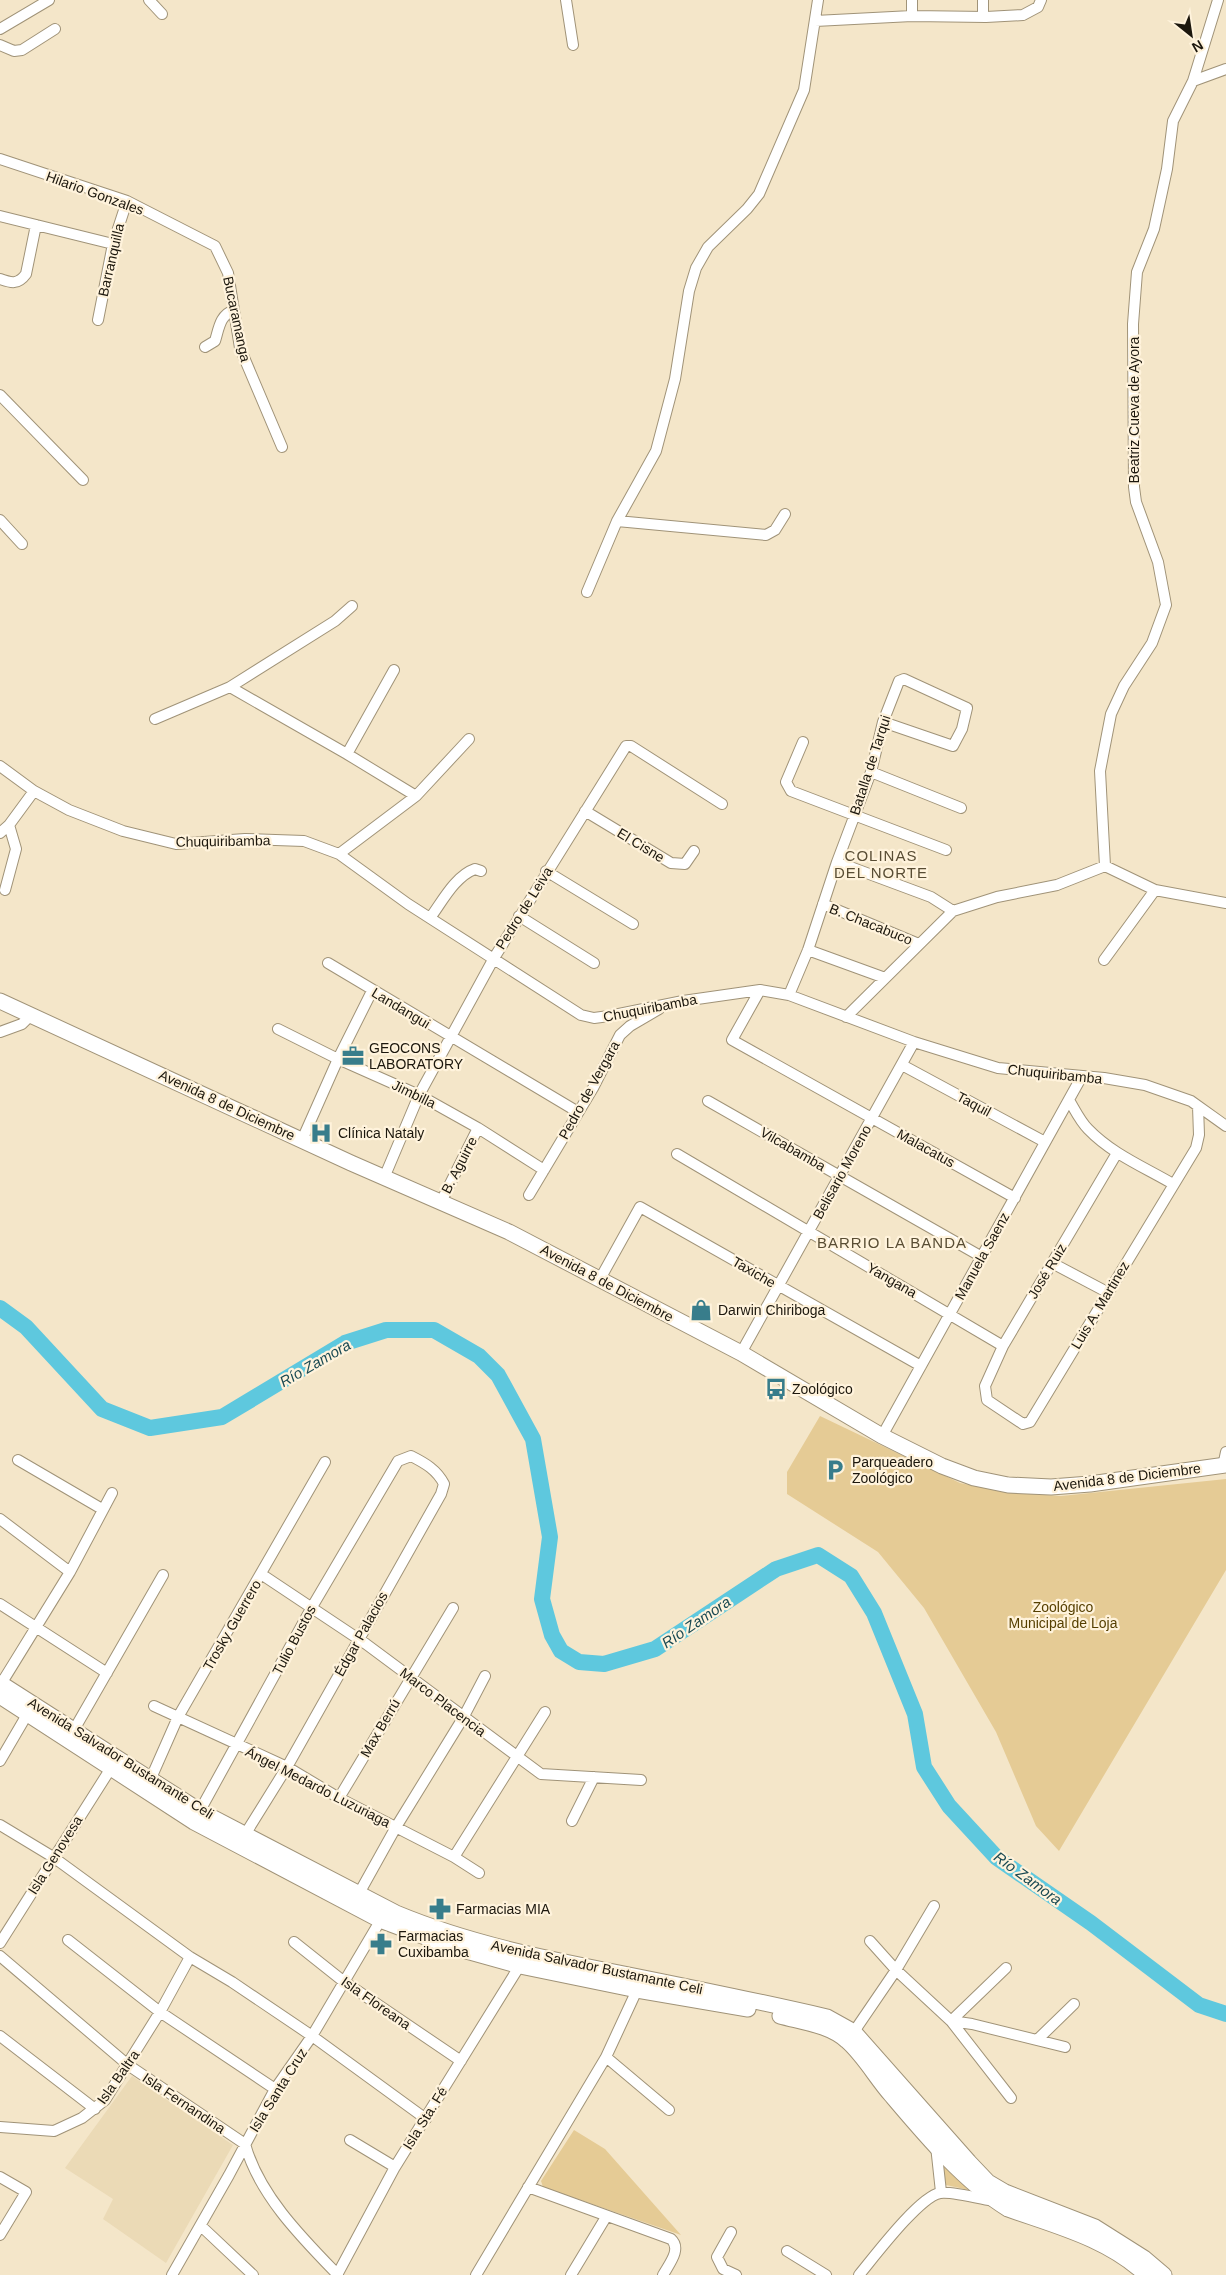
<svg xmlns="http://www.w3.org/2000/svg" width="1226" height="2275" font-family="Arial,sans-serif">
  <rect width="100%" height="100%" fill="#f4e6c9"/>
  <path fill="#ebdab6" d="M132 2076 233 2145 166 2263 103 2219 113 2199 65 2168Z"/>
  <path fill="#e5cb95" d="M820 1416 960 1483 1003 1492 1061 1496 1226 1479V1570L1059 1851 1036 1826 996 1732 924 1608 878 1552 787 1494V1472Z
    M574 2130 605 2149 681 2235 543 2187 541 2181Z
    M939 2152 974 2191 946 2185Z"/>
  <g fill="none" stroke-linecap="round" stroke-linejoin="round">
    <path stroke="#5ec8de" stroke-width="16" d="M0 1308 26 1327 102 1409 150 1428 222 1417 345 1343 386 1330H434L479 1356 498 1375 533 1439 550 1537 542 1599 552 1635 561 1651 579 1662 604 1664 655 1649 776 1569 818 1555 851 1576 874 1613 915 1714 924 1767 949 1806 997 1858 1091 1923 1199 2005 1226 2014"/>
    <g stroke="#a09378" stroke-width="12">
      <path id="minor" d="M149 0 162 14
        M566 0 573 45
        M912 0V16
        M983 0V17
        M1218 0 1193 81 1173 121 1167 169 1154 229 1137 272 1133 324 1134 487 1136 502 1158 562 1166 605 1152 643 1124 686 1111 714 1100 771 1105 866 1155 890 1226 903
        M815 21 912 16 986 17 1023 15 1038 7 1041 0
        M0 29 49 0
        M0 45 14 51 22 50 55 29
        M1193 81 1226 69
        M0 159 127 201 215 246 228 273 240 348 282 447
        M0 216 113 244
        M0 279C11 283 18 285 26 274L36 225
        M98 320 113 244 127 201
        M205 347 215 341C219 328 220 315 234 310
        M0 395 83 480
        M0 520 22 544
        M617 521 766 535 775 530 785 514
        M587 592 617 521 656 451 675 379 689 291 696 268 708 247 747 209 759 194 804 90 818 0
        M230 687 335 621 352 606
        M155 719 230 687 347 754 394 670
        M803 742 786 782 791 791 946 850
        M347 754 416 796
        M0 766 34 791 69 810 123 831 176 844 245 839 304 841 339 854 408 904 581 1015 594 1018 609 1016 683 1001 760 990 789 995 914 1042 998 1068 1104 1078 1145 1085 1191 1101 1226 1126
        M871 772 961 808
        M585 811 671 863 685 864 694 851
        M0 833 9 825 34 791
        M339 854 416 796 469 739
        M837 862 931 897 953 911
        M546 871 633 924
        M5 890 16 849 9 825
        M823 904 919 944
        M519 916 594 963
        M430 918C442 902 455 876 475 869L481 871
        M808 950 885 978
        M1104 960 1155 890
        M328 963 578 1112
        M760 990 732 1040 1015 1198
        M789 995 808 950 837 862 871 772 883 722 899 681 904 679 967 708 962 729 953 746 883 722
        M846 1017 953 911 997 897 1057 885 1105 866
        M278 1029 338 1059 419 1095 478 1128 544 1170
        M0 1032 22 1024 30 1016
        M902 1065 1045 1142
        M1069 1100C1075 1110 1080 1121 1088 1129 1112 1154 1144 1167 1173 1184
        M708 1101 982 1257
        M302 1140 338 1059 372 991
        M1117 1153 1003 1346 985 1386 987 1400 1023 1424 1030 1422 1196 1148 1199 1135 1198 1106
        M677 1154 1003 1346
        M384 1178 419 1095 494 958 626 746H631L722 804
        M529 1195 593 1088 620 1035 630 1026 659 1009
        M441 1202 478 1128
        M1052 1263 1107 1292
        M600 1279 640 1207 921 1366
        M741 1353 914 1042
        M882 1436 1082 1076
        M18 1460 102 1509
        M1223 1466 1226 1452
        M0 1519 70 1572
        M261 1574 366 1644 541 1774 641 1780
        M0 1604 107 1673
        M1 1684 70 1572 112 1493
        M154 1706 287 1767 339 1798 454 1857 479 1873
        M71 1735 163 1575
        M0 1761 28 1713
        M148 1785 178 1717 325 1462
        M339 1798 453 1608
        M197 1816 312 1607 398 1461 411 1456C425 1463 437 1470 444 1484L441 1494 287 1767 246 1833
        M572 1821 594 1777
        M0 1825 53 1857 190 1957 232 1982 312 2036 426 2119
        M454 1857 545 1712
        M357 1897 396 1827 463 1718 485 1676
        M68 1940 160 2012 275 2089
        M870 1941 896 1970 934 1906
        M294 1942 343 1981 461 2061
        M0 1943 111 1768
        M0 1956 128 2065 245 2144C259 2195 302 2238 338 2275
        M951 2021 972 2024 1065 2047
        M951 2021 1011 2098
        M0 2036 95 2109
        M851 2036 896 1970 951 2021 1006 1968
        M1037 2040 1074 2004
        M606 2057 669 2110
        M0 2127 54 2131 82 2118 105 2100 160 2012 190 1957
        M350 2140 395 2167
        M936 2146 941 2192
        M0 2177 26 2192 0 2235
        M528 2187 671 2239C682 2249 669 2264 663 2275
        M201 2226 253 2275
        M731 2232 717 2257 723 2269 736 2275
        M787 2251 826 2275
        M172 2275 229 2175 275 2089 312 2036 383 1916
        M337 2275 395 2167 522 1962
        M476 2275 606 2057 637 1990
        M571 2275 606 2217
        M859 2275C874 2257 919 2197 940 2193 951 2191 982 2199 994 2201"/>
    </g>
    <g stroke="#a09378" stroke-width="17">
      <path id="secondary" d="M0 1001 351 1163 509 1232 741 1353 882 1436 942 1466 974 1478 1008 1485 1051 1487 1090 1484 1226 1465
        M0 1683 200 1811 396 1913C468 1943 543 1958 619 1973 689 1987 758 2001 827 2017L854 2032 969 2162 988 2182 1005 2192 1095 2227 1144 2258 1164 2275
        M0 1696 194 1822 380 1920 452 1947 520 1966 637 1990 748 2009
        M780 2016C802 2022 830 2025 847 2041 864 2056 876 2078 891 2095 924 2134 964 2182 1008 2209 1056 2226 1108 2239 1146 2275"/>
    </g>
    <use href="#minor" stroke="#fff" stroke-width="10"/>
    <use href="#secondary" stroke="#fff" stroke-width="15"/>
  </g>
  <defs>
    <g id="office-bare" transform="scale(1.725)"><path d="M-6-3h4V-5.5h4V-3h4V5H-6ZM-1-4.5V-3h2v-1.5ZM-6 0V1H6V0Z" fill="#387d8b" stroke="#fff3dc" stroke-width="2.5" paint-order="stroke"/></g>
    <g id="hospital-bare" transform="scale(1.725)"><path d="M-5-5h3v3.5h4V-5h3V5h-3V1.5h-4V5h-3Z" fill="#387d8b" stroke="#fff3dc" stroke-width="2.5" paint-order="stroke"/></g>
    <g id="shop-bare" transform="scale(1.725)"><path d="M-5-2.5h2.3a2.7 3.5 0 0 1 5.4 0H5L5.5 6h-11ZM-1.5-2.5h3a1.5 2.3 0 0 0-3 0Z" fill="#387d8b" stroke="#fff3dc" stroke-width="2.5" paint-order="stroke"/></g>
    <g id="bus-bare" transform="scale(1.725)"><path d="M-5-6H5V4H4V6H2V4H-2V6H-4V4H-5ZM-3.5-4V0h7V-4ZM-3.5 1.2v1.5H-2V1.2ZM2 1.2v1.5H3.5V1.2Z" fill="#387d8b" stroke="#fff3dc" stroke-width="2.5" paint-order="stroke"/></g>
    <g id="parking-bare" transform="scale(1.725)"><path d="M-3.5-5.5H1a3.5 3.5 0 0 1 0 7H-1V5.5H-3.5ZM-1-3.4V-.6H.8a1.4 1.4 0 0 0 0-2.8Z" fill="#387d8b" stroke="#fff3dc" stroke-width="2.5" paint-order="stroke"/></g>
    <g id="pharmacy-bare" transform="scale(1.725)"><path d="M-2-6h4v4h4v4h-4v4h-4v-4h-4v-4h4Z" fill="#387d8b" stroke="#fff3dc" stroke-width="2.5" paint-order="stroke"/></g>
  </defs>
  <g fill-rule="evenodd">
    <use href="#office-bare" x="353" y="1056"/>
    <use href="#hospital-bare" x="321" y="1133"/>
    <use href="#shop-bare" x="701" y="1310"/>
    <use href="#bus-bare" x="776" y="1389"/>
    <use href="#parking-bare" x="835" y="1470"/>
    <use href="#pharmacy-bare" x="440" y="1909"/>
    <use href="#pharmacy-bare" x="381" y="1944"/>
  </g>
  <g text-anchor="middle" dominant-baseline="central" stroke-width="4.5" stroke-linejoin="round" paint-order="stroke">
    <g font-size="14" fill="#1c170d" stroke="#fff3dc">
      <text transform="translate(95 193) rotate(20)">Hilario Gonzales</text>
      <text transform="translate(111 260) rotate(-77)">Barranquilla</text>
      <text transform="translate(237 319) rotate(78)">Bucaramanga</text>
      <text transform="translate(1134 410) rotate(-90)">Beatriz Cueva de Ayora</text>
      <text transform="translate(870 765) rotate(-72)">Batalla de Tarqui</text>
      <text transform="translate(223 841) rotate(-1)">Chuquiribamba</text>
      <text transform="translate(641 845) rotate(31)">El Cisne</text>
      <text transform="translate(524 908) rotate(-58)">Pedro de Leiva</text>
      <text transform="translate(871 924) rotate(22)">B. Chacabuco</text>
      <text transform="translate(401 1008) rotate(31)">Landangui</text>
      <text transform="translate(650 1008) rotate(-11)">Chuquiribamba</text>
      <text transform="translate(1055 1074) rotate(6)">Chuquiribamba</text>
      <text transform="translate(589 1090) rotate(-61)">Pedro de Vergara</text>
      <text transform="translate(414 1094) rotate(26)">Jimbilla</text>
      <text transform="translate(974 1104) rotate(28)">Taquil</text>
      <text transform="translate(227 1105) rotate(25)">Avenida 8 de Diciembre</text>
      <text transform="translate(926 1148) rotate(29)">Malacatus</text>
      <text transform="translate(793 1149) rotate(30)">Vilcabamba</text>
      <text transform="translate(459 1165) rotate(-63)">B. Aguirre</text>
      <text transform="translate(842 1172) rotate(-61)">Belisario Moreno</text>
      <text transform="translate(982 1256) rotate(-61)">Manuela Saenz</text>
      <text transform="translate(1047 1271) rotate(-59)">José Ruiz</text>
      <text transform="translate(754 1272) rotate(30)">Taxiche</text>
      <text transform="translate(892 1280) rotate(30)">Yangana</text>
      <text transform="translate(607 1283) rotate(28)">Avenida 8 de Diciembre</text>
      <text transform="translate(1100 1305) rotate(-59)">Luis A. Martinez</text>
      <text transform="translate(1127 1477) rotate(-7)">Avenida 8 de Diciembre</text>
      <text transform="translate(232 1625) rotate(-60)">Trosky Guerrero</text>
      <text transform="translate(361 1634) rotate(-61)">Édgar Palacios</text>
      <text transform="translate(294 1640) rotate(-62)">Tulio Bustos</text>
      <text transform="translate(443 1702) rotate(37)">Marco Placencia</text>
      <text transform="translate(380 1728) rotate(-60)">Max Berrú</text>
      <text transform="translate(121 1758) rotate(32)">Avenida Salvador Bustamante Celi</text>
      <text transform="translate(318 1787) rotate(27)">Ángel Medardo Luzuriaga</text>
      <text transform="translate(55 1855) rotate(-58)">Isla Genovesa</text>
      <text transform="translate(597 1967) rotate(12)">Avenida Salvador Bustamante Celi</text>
      <text transform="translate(376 2003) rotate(35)">Isla Floreana</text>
      <text transform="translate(118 2077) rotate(-55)">Isla Baltra</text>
      <text transform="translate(278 2090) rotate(-58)">Isla Santa Cruz</text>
      <text transform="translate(184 2103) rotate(34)">Isla Fernandina</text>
      <text transform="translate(425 2118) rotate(-58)">Isla Sta. Fé</text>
    </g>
    <g font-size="14" fill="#1c170d" stroke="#fff3dc" text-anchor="start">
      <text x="369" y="1048">GEOCONS<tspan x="369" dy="16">LABORATORY</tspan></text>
      <text x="338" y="1133">Clínica Nataly</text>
      <text x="718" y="1310">Darwin Chiriboga</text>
      <text x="792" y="1389">Zoológico</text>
      <text x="852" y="1462">Parqueadero<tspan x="852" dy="16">Zoológico</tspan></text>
      <text x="456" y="1909">Farmacias MIA</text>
      <text x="398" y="1936">Farmacias<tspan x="398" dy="16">Cuxibamba</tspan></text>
    </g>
    <g font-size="14" fill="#563f00" stroke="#fff3dc">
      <text x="1063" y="1607">Zoológico<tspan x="1063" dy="16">Municipal de Loja</tspan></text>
    </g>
    <g font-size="15" letter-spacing="1" fill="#594d34" stroke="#fff3dc">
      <text x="881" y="855">COLINAS<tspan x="881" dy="17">DEL NORTE</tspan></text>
      <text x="892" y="1242">BARRIO LA BANDA</text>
    </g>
    <g font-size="15" font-style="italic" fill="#1a4a53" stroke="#fff3dc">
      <text transform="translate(315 1363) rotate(-30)">Río Zamora</text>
      <text transform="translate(696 1622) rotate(-34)">Río Zamora</text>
      <text transform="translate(1028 1878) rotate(36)">Río Zamora</text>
    </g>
  </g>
  <g transform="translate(1191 35) rotate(150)" stroke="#fff3dc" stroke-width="4" paint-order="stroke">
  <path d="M0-4L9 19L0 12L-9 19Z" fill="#1c170d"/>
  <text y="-8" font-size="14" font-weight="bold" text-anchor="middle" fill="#1c170d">N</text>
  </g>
</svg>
